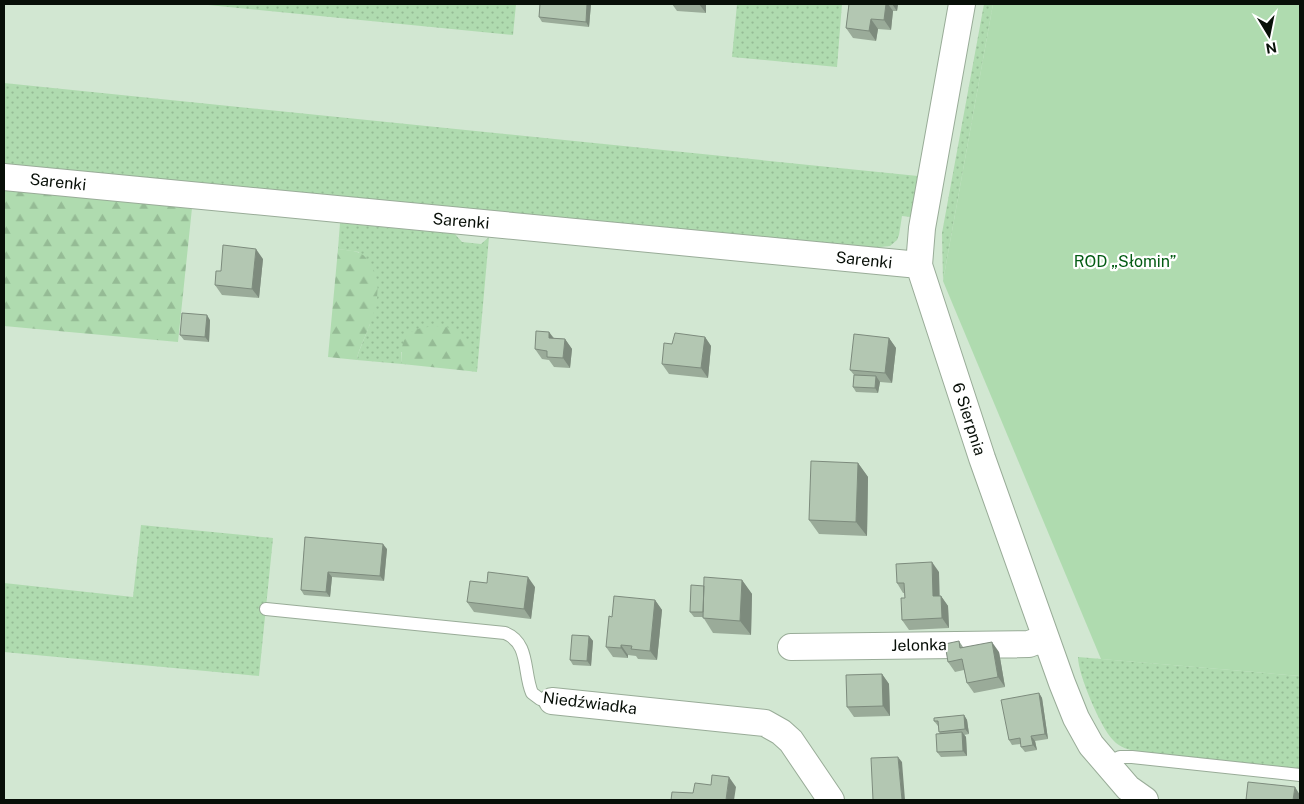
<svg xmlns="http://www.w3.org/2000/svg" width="1304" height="804" font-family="'Public Sans',sans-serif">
  <defs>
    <pattern id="grass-dots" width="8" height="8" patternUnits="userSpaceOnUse" patternTransform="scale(1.25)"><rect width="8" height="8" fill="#afdbaf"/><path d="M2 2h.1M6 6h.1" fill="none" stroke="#95bb95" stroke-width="1.8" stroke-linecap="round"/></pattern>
    <pattern id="forest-firs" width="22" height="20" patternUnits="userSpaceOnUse" patternTransform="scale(1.25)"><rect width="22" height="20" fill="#afdbaf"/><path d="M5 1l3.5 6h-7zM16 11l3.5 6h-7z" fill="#95bb95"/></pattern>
  </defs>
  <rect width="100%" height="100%" fill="#d2e7d2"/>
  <path fill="url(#grass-dots)" d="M198 4H516L513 35Z
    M737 4H842L837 67 732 57Z
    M984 4H993L943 281 942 233Z
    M4 83 918 176 911 217 902 216 899 235 897 240 890 246 854 250 4 167Z
    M340 223 455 234 462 242 481 244 489 237 477 372 469 371V342L401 352 402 364 357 360 358 354 370 324 359 252 338 249Z
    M141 525 273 538 259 676 4 652V583L133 597Z
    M1078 657 1300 676V769L1138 752C1128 749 1120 748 1113 740 1101 728 1078 675 1078 657Z"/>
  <path fill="url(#forest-firs)" d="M4 189 192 208 178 342 4 326Z
    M338 249C344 250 351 250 357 252 365 254 369 262 373 268 386 297 368 327 358 354L357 360 328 357Z
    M442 326 454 329 469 342V371L402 364C399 331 412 327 442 326Z"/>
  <path fill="#afdbaf" d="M993 4H1300V676L1101 659 943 281Z"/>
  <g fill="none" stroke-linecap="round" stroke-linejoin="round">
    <g stroke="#99ac98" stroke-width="14">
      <path id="lane" d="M266 609 505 633C530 643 523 672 532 693L540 699 552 701
        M1106 763 1120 757H1132L1300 775"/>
    </g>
    <g stroke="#99ac98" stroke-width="28">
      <path id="street" d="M962 4 922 228 919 265 982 458 1062 683 1076 718 1091 745 1128 788 1145 800
        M4 177 919 265
        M791 647 1029 644 1045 638
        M552 701 765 723 781 732 791 741 831 800"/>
    </g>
    <use href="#lane" stroke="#fff" stroke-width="12"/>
    <use href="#street" stroke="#fff" stroke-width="26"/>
  </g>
  <path fill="#9aab99" d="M540 4H591L589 27 542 22 539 17Z
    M672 4H706V13L677 11Z
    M849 4H898L897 11H893L891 30 878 29 876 41 853 38 846 28Z
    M263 259 259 298 222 295 215 285 221 271Z
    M210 320 209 342 184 340 180 335Z
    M549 332 554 338 565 339 572 349 570 368 554 367 549 360 542 359 535 349Z
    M705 337 711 346 708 378 669 374 662 364 672 344Z
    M889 338 896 348 892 383 880 382 878 393 856 392 853 387 854 375 850 370Z
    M858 463 868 477 867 536 819 534 809 520Z
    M305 537 387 549 384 581 332 577 330 597 304 595 301 590Z
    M939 572V596H941L948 606 949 628 909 630 902 620 905 598 904 593H903L897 583Z
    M742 580 752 594 751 635 713 633 703 617H694L690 612Z
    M487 583 535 587 531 619 474 612 467 602Z
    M655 600 662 610 657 660 638 659 636 656 628 655V658L613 657 606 647 612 617Z
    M589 636 593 641 591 666 573 665 570 660Z
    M959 641 963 647 999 652 1005 687 974 693 967 683 964 670 955 672 948 662Z
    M882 674 889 684 890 716 854 717 847 707Z
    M1039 693 1042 698 1048 739 1035 741 1037 750 1025 752 1021 747V744L1012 745 1009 740Z
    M964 715 967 720 969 734 964 735 966 737 967 756 941 757 937 752 940 733 939 732 938 726 934 721Z"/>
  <path fill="#7d8b7d" d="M587 4H591L589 27 586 22Z
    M699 4H706V13Z
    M886 4H888L893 11 891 30 884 20Z
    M892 4H898L897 11Z
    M871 19 878 29 876 41 869 31Z
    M256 249 263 259 259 298 252 289Z
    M207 315 210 320 209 342 205 337Z
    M549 332 556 342 549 338Z
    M705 337 711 346 708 378 701 368Z
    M889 338 896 348 892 383 885 373Z
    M565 339 572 349 570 368 563 358Z
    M876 376 880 382 878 393 875 388Z
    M858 463 868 477 867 536 856 522Z
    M383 544 387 549 384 581 380 576Z
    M932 562 939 572 940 606 933 596Z
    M328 572 332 577 330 597 326 592Z
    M528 577 535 587 531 619 524 609Z
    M742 580 752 594 751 635 740 621Z
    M941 596 948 606 949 628 942 618Z
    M655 600 662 610 657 660 650 651Z
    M589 636 593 641 591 666 587 661Z
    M992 642 999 652 1005 687 998 677Z
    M621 645 628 655V658L621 648Z
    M882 674 889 684 890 716 883 706Z
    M1039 693 1042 698 1048 739 1045 734Z
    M964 715 967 720 969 734 965 729Z
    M962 732 966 737 967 756 963 751Z
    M1031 736 1035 741 1037 750 1033 745Z
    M898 757 902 762 905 800H902Z
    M729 777 736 787 734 800H726Z
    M1295 787 1300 795V800H1293Z"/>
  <path fill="#b3c7b2" stroke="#7d8b7d" d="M540 4H587L586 22 539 17Z
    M849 4H886L884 20 871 19 869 31 846 28Z
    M223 245 256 249 252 289 215 285 216 271H221Z
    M182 313 207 315 205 337 180 335Z
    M536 331 549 332V338L565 339 563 358 547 357V351L535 349Z
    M675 333 705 337 701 368 662 364 664 343 672 344Z
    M854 334 889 338 885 373 850 370Z
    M854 375 876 376 875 388 853 387Z
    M811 461 858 463 856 522 809 520Z
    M305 537 383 544 380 576 328 572 326 592 301 590Z
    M932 562 933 596H941L942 618 902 620 901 598H905L904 583H897L896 564Z
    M488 572 528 577 524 609 467 602 470 581 487 583Z
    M704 577 742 580 740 621 703 618Z
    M691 585 704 586 703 612H690Z
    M614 596 655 600 650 651 631 649 632 646 621 645V648L606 647 609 616 612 617Z
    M572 635 589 636 587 661 570 660Z
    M959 641 960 648 992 642 998 677 967 683 962 659 948 662 945 644Z
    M882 674 883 706 847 707 846 675Z
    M1039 693 1045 734 1031 736 1033 745 1021 747 1020 738 1009 740 1001 700Z
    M964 715 965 729 939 732 938 721H934V718Z
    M962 732 963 751 937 752 936 734Z
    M898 757 902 800H873L871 758Z
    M712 775 729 777 726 800H671L672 792 693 793 695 783 711 785Z
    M1248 782 1295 787 1293 800H1246Z"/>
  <g text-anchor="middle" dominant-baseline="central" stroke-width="4.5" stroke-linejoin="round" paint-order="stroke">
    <g font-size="16" fill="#080f08" stroke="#fff">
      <text transform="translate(58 182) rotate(6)">Sarenki</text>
      <text transform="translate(461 221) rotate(5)">Sarenki</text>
      <text transform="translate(864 260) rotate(6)">Sarenki</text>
      <text transform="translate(969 419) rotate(72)">6 Sierpnia</text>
      <text transform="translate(919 645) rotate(-1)">Jelonka</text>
      <text transform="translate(590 703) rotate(7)">Niedźwiadka</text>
    </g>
    <g font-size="16" fill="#045c14" stroke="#fff">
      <text x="1125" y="261">ROD „Słomin”</text>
    </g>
  </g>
  <rect width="1304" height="804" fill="none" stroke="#080f08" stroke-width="10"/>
  <g transform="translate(1269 35) rotate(170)" stroke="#ffffff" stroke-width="4" paint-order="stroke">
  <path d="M0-4L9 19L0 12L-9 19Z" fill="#080f08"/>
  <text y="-8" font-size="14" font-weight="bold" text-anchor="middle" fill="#080f08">N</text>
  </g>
</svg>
